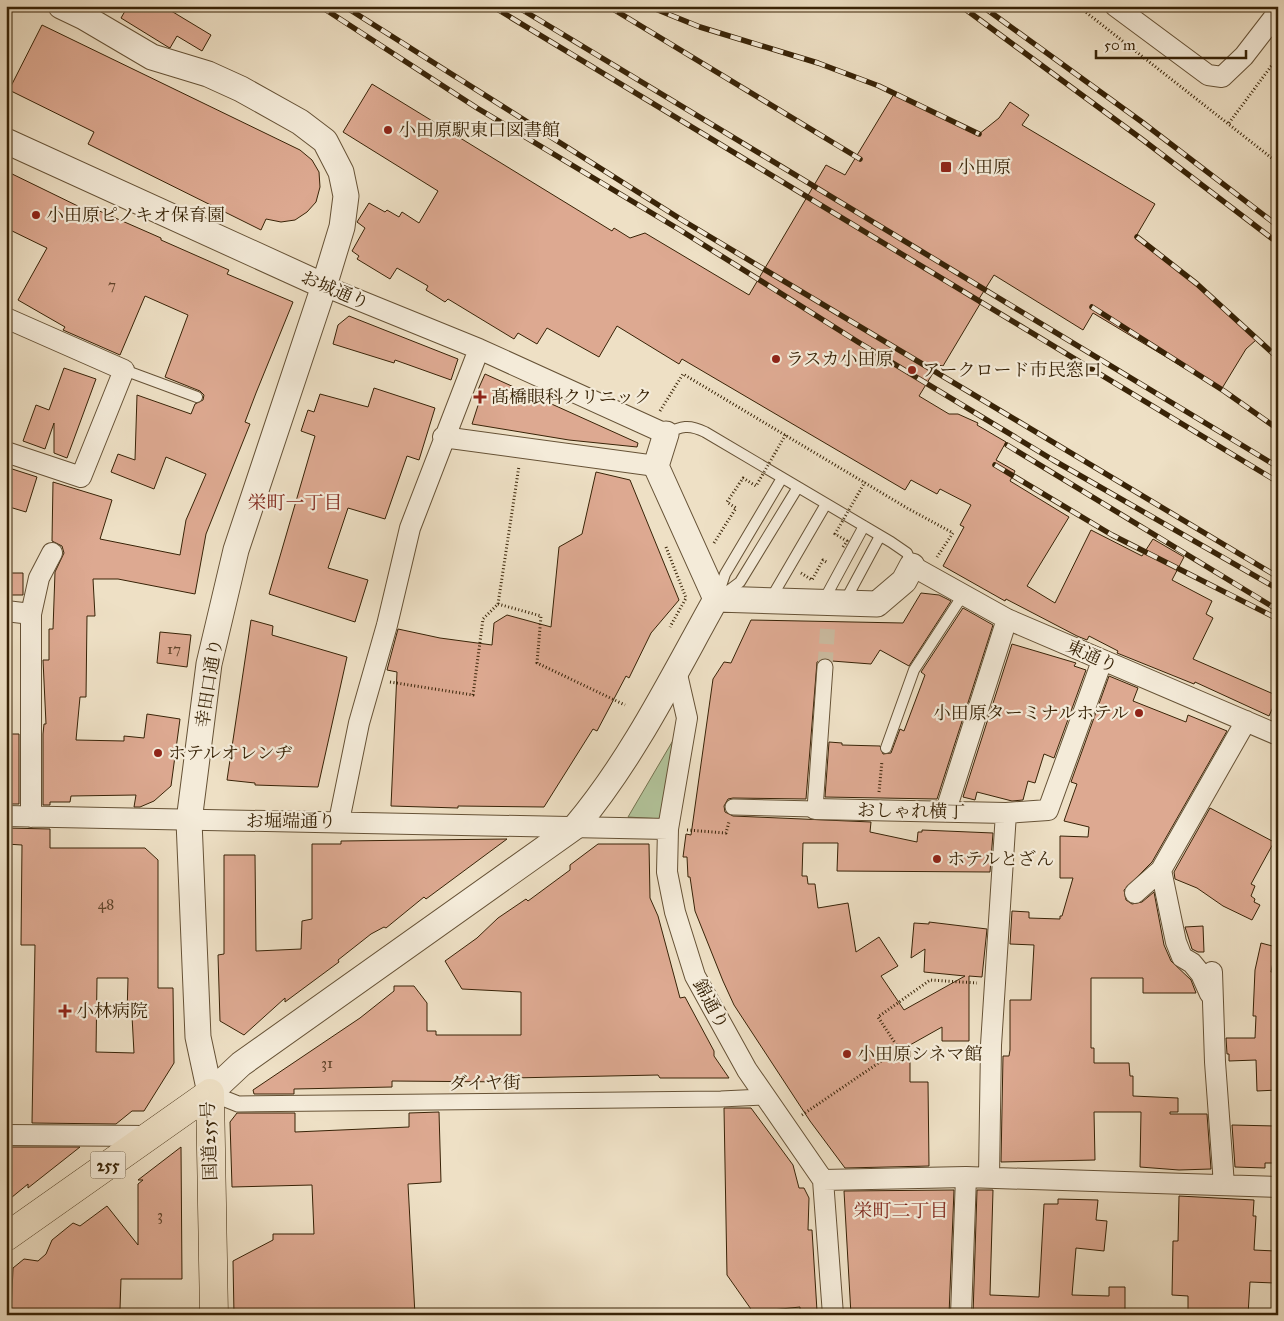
<svg xmlns="http://www.w3.org/2000/svg" width="1284" height="1321" font-family="'IM FELL Great Primer','Noto Serif JP',serif">
  <rect width="100%" height="100%" fill="#eee0c5"/>
  <filter id="stains"><feTurbulence type="fractalNoise" baseFrequency=".004" numOctaves="4"/><feColorMatrix values="0 0 0 0 .2 0 0 0 0 .09 0 0 0 0 .02 0 0 0 .5 -.17"/></filter>
  <radialGradient id="worn" r=".72"><stop offset=".6" stop-color="#630" stop-opacity="0"/><stop offset="1" stop-color="#630" stop-opacity=".3"/></radialGradient>
  <path fill="#b2c39a" stroke="#757350" d="M675 737 662 819 628 817Z"/>
  <path fill="#dda991" stroke="#382307" fill-rule="evenodd" d="M128 6H163L211 35 202 51 177 36 170 48 168 47 121 18Z
    M42 25 300 150 312 160 319 172 320 187 316 202 307 212 295 220 281 222 266 219 261 230 88 144 94 132 9 90Z
    M372 84 612 231 614 228 630 238 645 233 749 295 826 165 845 175 894 94 979 134 999 118 1010 102 1029 115 1022 125 1155 204 1135 238 1206 293 1256 340 1246 349 1221 390 1093 313 1083 330 994 275 977 302 980 304 943 366 938 365 919 396 949 414H958L978 423 977 425 1006 442 996 460 1015 471 1010 481 1069 517 1027 586 1055 603 1091 530 1142 556 1153 539 1184 557 1172 580 1212 601 1206 614 1213 618 1193 659 1278 696 1269 716 1195 682 1194 684 1117 653 1118 651 1089 636 1087 640 1077 636 1006 599 1005 601 943 566 964 527 960 525 971 505 940 489 937 494 911 480 905 490 682 359 679 364 617 326 599 357 547 328 537 344 518 333 514 339 448 299 445 302 426 290 428 286 397 268 390 279 357 259 359 256 352 251 365 228 357 222 369 203 385 212 387 210 399 217 402 212 419 223 438 191 343 132Z
    M6 171 86 210 88 206 161 238V240L229 270 227 274 293 302 256 393 245 422 250 424 206 534 195 594 118 579H93L95 616H87L86 697H80L76 740 124 741V736L144 738 147 714 180 719 171 786 154 801 140 807H134L136 795 71 796 70 802H50V805H43V734L44 724H46L43 660H49V629H53L55 572 64 553 62 546 52 541 53 482 112 500 100 539 180 555 186 520 206 474 166 457 154 489 111 472 118 454 135 460 137 395 191 414 195 404 203 400 204 395 200 391 165 377 188 315 145 296 120 355 63 330 65 327 18 300 47 248 6 228Z
    M349 316 458 359 451 380 395 360 394 363 333 344 338 325Z
    M64 368 96 379 67 458 54 453V423L45 449 23 441 36 405 49 410Z
    M485 374 638 443 637 447 569 440 472 424 482 393 477 392Z
    M374 388 435 408 419 460 407 456 385 519 348 508 328 568 368 580 355 622 269 594 315 436 301 431 308 410 314 412 320 394 368 407Z
    M6 467 37 477 26 512 6 506Z
    M596 472 630 480 679 600 651 633 629 678 626 676 597 731 593 729 544 807 458 806V808L391 806 397 672 387 670 398 629 440 638 492 645 494 623 507 615 551 627 559 547 582 534Z
    M6 573H23V595H6Z
    M921 593 939 595 951 601 909 666 880 650 871 664 832 661 825 658 817 662 806 799 733 798 728 799 724 806 725 812 733 816 871 822 870 832 917 842 918 832H922V830L993 833 990 872 837 871 838 843H803L802 876H807L808 884H815L818 908 848 903 856 952 879 937 898 966 881 976 904 1010 965 976 924 972 925 949 911 958 914 923 929 924V922L987 929 982 977 969 976V1041H942V1027L910 1045V1082H928L929 1166 845 1168 810 1121 734 1005 723 981 695 911 690 877H688L687 857H683L686 834 691 835 713 679 724 662 731 663 751 620 903 623Z
    M963 608 993 625 937 799 825 797 829 742 842 743V745L880 746 883 754 891 753 900 729 904 731 925 675 921 672Z
    M251 620 273 626 272 635 347 657 318 787 255 785V783L227 780Z
    M160 632 191 635 187 667 157 663Z
    M1012 644 1076 663 1074 666 1086 670 1054 758 1044 754 1035 783 1028 781 1023 800 1012 801 977 792 975 800 963 797Z
    M1109 676 1138 688 1133 701 1186 722 1188 715 1227 731 1152 862 1124 890 1126 900 1132 904 1142 902 1154 892 1164 945 1171 961 1191 980 1196 993H1143V978H1091V1048H1094V1063H1129L1130 1076H1133V1096L1178 1098V1112H1170V1114H1207L1211 1169 1179 1170 1140 1167 1141 1112H1094L1095 1160 1001 1162 1003 1056H1009L1010 1050V1000H1031L1034 945 1010 944 1012 911 1029 912V918L1060 919V916H1062L1073 878H1060V836L1088 837 1089 827 1064 821 1077 784 1071 782Z
    M6 734H19V804H6Z
    M1210 808 1274 842 1251 884 1255 886 1251 896 1255 899 1254 902 1260 905 1252 920 1223 906 1197 888 1175 879 1174 872Z
    M6 828 50 829V848H145L158 860V988H173L174 1063 144 1111H132L116 1124 32 1123 35 945H21L22 845 6 844ZM97 978H128L127 1016H132L134 1053 96 1052Z
    M507 839 426 899 424 897 386 928 384 927 371 934 338 960 339 962 285 1002V998L244 1035 220 1021 218 955 224 954V855H255L256 951 301 949 302 921 312 919V844H341V841Z
    M598 844H649L650 898 658 916 680 998 685 997 714 1051V1056L729 1078H660L658 1075 511 1078V1082L392 1081V1087L294 1089V1094H254L253 1090 360 1018 394 991V986H414L427 1003V1031H436V1035H521V992L462 989 445 961 477 938 498 918 526 899 528 901 570 870V865Z
    M1203 926 1204 952H1198L1192 949 1185 927Z
    M1261 943 1276 947 1271 972H1278V1000H1275L1278 1090 1257 1091 1256 1060 1229 1061V1054H1227L1226 1038H1255L1256 1016H1253L1255 970Z
    M724 1108H751L793 1165 799 1188H804L809 1198 808 1230H812L817 1311 800 1312V1307L753 1312 727 1275Z
    M439 1112 441 1182 408 1184 415 1315H234L233 1261 273 1240V1234H314L312 1185 232 1187 230 1122 237 1113H295V1132L409 1127V1113Z
    M1232 1125 1275 1126V1131H1278V1163H1265V1168L1235 1167Z
    M6 1147H80L28 1188V1184L6 1202Z
    M181 1147 182 1279H121L120 1309 66 1310V1315H11L13 1268 24 1259 38 1261 46 1254 52 1240 73 1223 80 1226 107 1206 138 1245V1184L143 1180H138Z
    M954 1190 949 1315H934V1312L851 1315 844 1191Z
    M977 1190H993L990 1295 1039 1297 1044 1204H1058V1199L1098 1200 1096 1220 1107 1221 1104 1251 1076 1248 1072 1295 1109 1296V1287H1125V1315H973Z
    M1179 1196 1254 1200 1253 1216H1256L1254 1250 1275 1251 1274 1283 1250 1282 1248 1315H1188V1296L1172 1295 1173 1241H1178Z"/>
  <g fill="none" stroke-linecap="round" stroke-linejoin="round">
    <path stroke="#caba9f" stroke-width="15" stroke-dasharray="15 8" stroke-linecap="butt" d="M825 667 828 621"/>
    <g stroke="#665236" stroke-width="12">
      <path id="service" d="M124 370 197 397
        M666 434C681 426 689 424 705 432L891 542 907 553 912 566
        M724 594 740 582 798 487
        M718 595 725 574 782 478
        M770 600 826 504
        M824 600 864 526
        M844 603 880 536
        M886 748 914 670 963 595"/>
    </g>
    <g stroke="#665236" stroke-width="17">
      <path id="pedestrian" d="M733 807 815 809 825 667
        M210 1093 238 1104 721 1099 763 1097"/>
    </g>
    <g stroke="#665236" stroke-width="22">
      <path id="minor" d="M1115 6 1208 75 1222 77 1244 56 1278 12
        M324 286 479 349 666 434
        M6 318 124 370 81 477 6 452
        M443 437 656 466
        M912 566 1007 619 1278 735
        M6 611 31 614V817
        M31 614 39 578 52 553
        M676 670 687 718 668 829 667 872 675 912 695 976 747 1070 823 1180 833 1315
        M815 809 1006 813 1048 810 1102 661
        M946 810 1007 619
        M6 816 668 829
        M339 821 359 723 387 625 410 528 479 349
        M1161 870 1176 942 1182 957 1192 963 1201 974 1210 994
        M1135 893 1161 870 1246 721
        M1212 972 1215 1062 1224 1185
        M6 1135 149 1136
        M989 1177 991 1045 1006 813
        M823 1180 966 1177
        M961 1315 966 1177 1278 1187"/>
    </g>
    <g stroke="#665236" stroke-width="27">
      <path id="tertiary" d="M61 6 84 17 152 57 208 74 241 89 300 122 325 141 341 172 346 196 342 227 324 286 236 550 209 664 189 821 198 1037 210 1093
        M6 141 324 286
        M666 434 656 466 716 599
        M716 599 877 604 904 581 912 566
        M210 1093 241 1064 576 826C633 758 673 676 716 599"/>
    </g>
    <g stroke="#382307" stroke-width="29">
      <path id="trunk" d="M210 1093 214 1315
        M6 1237 210 1093"/>
    </g>
    <path stroke="#382307" stroke-width="3" stroke-dasharray="1 2.5" stroke-linecap="butt" d="M1078 6 1278 163
      M1229 123 1278 57
      M660 411 683 374 907 508 953 533 937 557
      M714 543 736 508 727 502 739 484
      M666 547 686 598 670 627
      M801 573 812 580 823 560 828 563
      M498 604 541 616 537 663 625 705
      M390 682 473 695 483 619 498 604 519 466
      M879 792 882 761
      M687 830 726 833 729 822
      M802 1115 899 1049 878 1017 930 980 977 983"/>
    <use href="#service" stroke="#f4ebd9" stroke-width="10"/>
    <use href="#pedestrian" stroke="#f4ebd9" stroke-width="15"/>
    <use href="#minor" stroke="#f4ebd9" stroke-width="20"/>
    <use href="#tertiary" stroke="#f4ebd9" stroke-width="25"/>
    <use href="#trunk" stroke="#eee0c5" stroke-width="28"/>
    <g stroke="#382307" stroke-width="5.5">
      <path id="rail" d="M320 6 477 108 680 230 858 342 1053 460 1278 589
        M344 6 682 220 1278 577
        M492 6 1278 482
        M516 6 1278 467
        M608 6 860 159
        M648 6 700 27 818 63 879 86 979 134
        M961 6 1143 140 1278 243
        M982 6 1142 122 1278 226
        M1137 237 1197 284 1278 358
        M1092 307 1224 391 1278 429
        M1007 445 1278 610
        M995 465 1112 535 1278 619"/>
    </g>
    <use href="#rail" stroke="#f4ebd9" stroke-width="4" stroke-dasharray="11" stroke-linecap="butt"/>
    <path stroke="#382307" stroke-width="3" stroke-dasharray="1 2.5" stroke-linecap="butt" d="M739 484 743 478 756 486 786 434
      M843 547 847 541 835 534 865 482"/>
  </g>
  <g fill="#8f2418" stroke="#f4ebd9" stroke-width="2">
    <circle cx="388" cy="130" r="5"/>
    <rect x="940" y="161" width="12" height="12" rx="2.5"/>
    <circle cx="36" cy="215" r="5"/>
    <circle cx="776" cy="359" r="5"/>
    <circle cx="912" cy="370" r="5"/>
    <path d="M477.5 389.5h5v5h5v5h-5v5h-5v-5h-5v-5h5z"/>
    <circle cx="1139" cy="713" r="5"/>
    <circle cx="158" cy="753" r="5"/>
    <circle cx="937" cy="859" r="5"/>
    <path d="M62.5 1003.5h5v5h5v5h-5v5h-5v-5h-5v-5h5z"/>
    <circle cx="847" cy="1054" r="5"/>
  </g>
  <g text-anchor="middle" dominant-baseline="central" stroke-width="4.5" stroke-linejoin="round" paint-order="stroke">
    <g font-size="15" fill="#61442a">
      <text x="112" y="285">7</text>
      <text x="174" y="649">17</text>
      <text x="106" y="904">48</text>
      <text x="327" y="1063">31</text>
      <text x="160" y="1215">3</text>
    </g>
    <rect fill="#f4ebd9" stroke="#705f46" stroke-width="1" x="90.5" y="1151.5" width="35" height="27" rx="4"/>
    <g font-size="16" font-weight="bold" fill="#382307">
      <text x="108" y="1165">255</text>
    </g>
    <g font-size="18" fill="#382307" stroke="#f4ebd9" text-anchor="start">
      <text x="398" y="130">小田原駅東口図書館</text>
      <text x="957" y="167">小田原</text>
      <text x="46" y="215">小田原ピノキオ保育園</text>
      <text x="786" y="359">ラスカ小田原</text>
      <text x="922" y="370">アークロード市民窓口</text>
      <text x="491" y="397">髙橋眼科クリニック</text>
      <text x="1129" y="713" text-anchor="end">小田原ターミナルホテル</text>
      <text x="168" y="753">ホテルオレンヂ</text>
      <text x="947" y="859">ホテルとざん</text>
      <text x="76" y="1011">小林病院</text>
      <text x="857" y="1054">小田原シネマ館</text>
    </g>
    <g font-size="18" fill="#382307" stroke="#f4ebd9">
      <text transform="translate(335 290) rotate(23)">お城通り</text>
      <text transform="translate(1092 656) rotate(24)">東通り</text>
      <text transform="translate(209 683) rotate(-81)">幸田口通り</text>
      <text transform="translate(911 811) rotate(1)">おしゃれ横丁</text>
      <text x="291" y="821">お堀端通り</text>
      <text transform="translate(711 1004) rotate(62)">錦通り</text>
      <text transform="translate(485 1083) rotate(-1)">ダイヤ街</text>
      <text transform="translate(209 1141) rotate(-92)">国道255号</text>
    </g>
    <g font-size="19" fill="#7a1f14" stroke="#f4ebd9">
      <text x="295" y="502">栄町一丁目</text>
      <text x="901" y="1210">栄町二丁目</text>
    </g>
  </g>
  <rect width="1284" height="1321" fill="none" stroke="#eee0c5" stroke-width="25"/>
  <rect x="8" y="8" width="1269" height="1306" fill="none" stroke="#382307" stroke-width="2.5"/>
  <rect x="12" y="12" width="1259" height="1296" fill="none" stroke="#382307"/>
  <path d="M1096 50v8h150v-8" fill="none" stroke="#382307" stroke-width="2.5"/>
  <text x="1104" y="50" font-size="15" fill="#382307" stroke="#f4ebd9" stroke-width="4" paint-order="stroke">50 m</text>
  <rect width="100%" height="100%" filter="url(#stains)"/>
  <rect width="100%" height="100%" fill="url(#worn)"/>
</svg>
